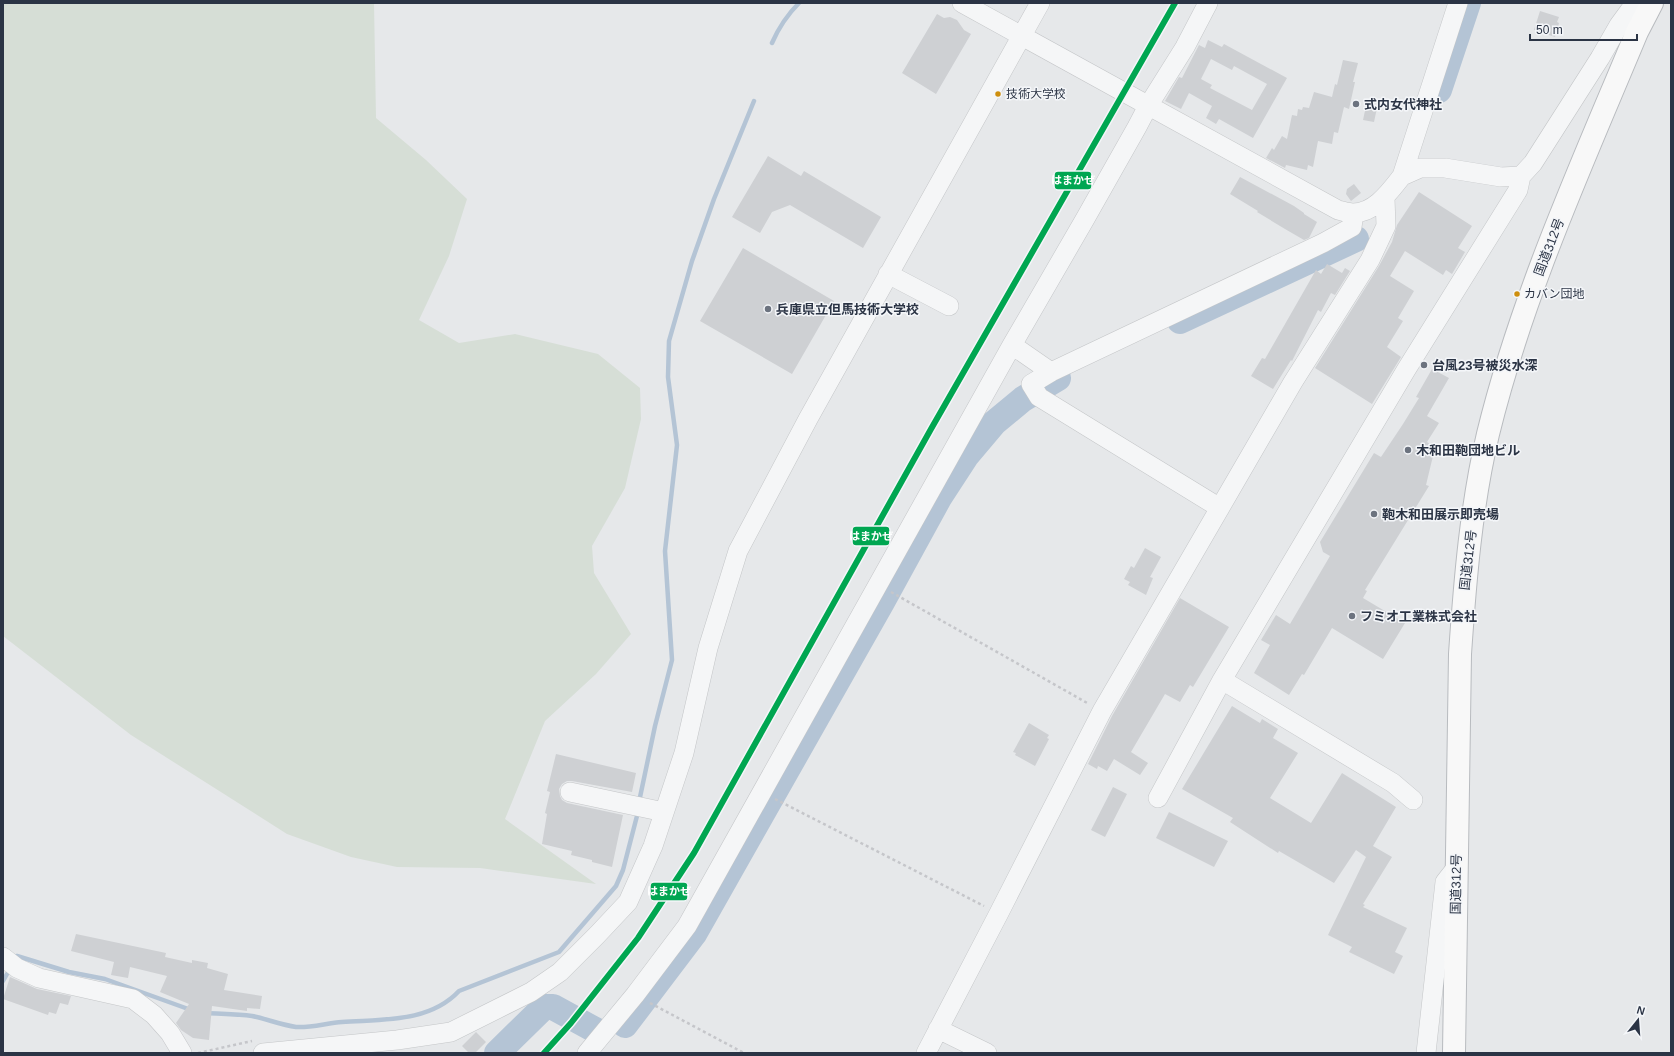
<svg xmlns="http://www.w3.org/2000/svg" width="1674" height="1056" font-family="Helvetica,'Noto Sans JP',sans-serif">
  <rect width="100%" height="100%" fill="#e6e8ea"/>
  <path fill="#d6ded6" d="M3 3H374L376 118 426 160 467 199 449 256 419 320 459 343 515 334 598 354 640 388 641 419 625 488 592 546 594 573 631 634 596 674 545 721 505 819 596 884 480 868 397 867 351 857 287 834 131 735 3 636Z"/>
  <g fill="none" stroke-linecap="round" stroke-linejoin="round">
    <path stroke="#b4c4d5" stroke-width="4.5" d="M772 43C779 27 787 15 799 3
      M639 802 655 726 672 660 665 551 677 445 668 377 669 341 692 261 714 199 754 101
      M14 957 17 956 69 972 105 979 191 1010
      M3 981 7 974
      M206 1013C221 1014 237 1014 252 1016 267 1019 281 1025 296 1027 311 1028 327 1023 342 1022 382 1019 429 1023 459 991L559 952 616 886 623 870 638 812"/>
    <path stroke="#b4c4d5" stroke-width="26" d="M1439 90 1468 3
      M1180 321 1356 239
      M625 1025 694 934 882 602 939 498 967 455 994 423 1023 399 1058 378
      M497 1053 544 1007H553L597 1031"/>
  </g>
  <path fill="#ced0d3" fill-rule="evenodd" d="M1540 11 1559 17 1557 22 1559 23 1555 37 1534 30Z
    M937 14 944 18 950 17 957 20 964 30 971 34 936 94 902 73Z
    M1208 40 1222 47 1224 44 1287 78 1253 138 1219 119 1216 124 1206 118 1212 106 1189 93 1181 109 1165 101 1179 77 1182 78 1199 45 1205 48ZM1211 59 1232 70 1234 66 1267 84 1252 110 1210 88 1212 85 1201 79Z
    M1343 60 1358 63 1353 82H1355L1349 109 1344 107 1338 133 1334 132 1332 144 1318 141 1313 167 1308 165 1307 170 1286 165 1285 168 1266 158 1272 148 1274 150 1282 136 1287 139 1292 115 1297 116 1298 109 1302 110 1303 107 1309 108 1314 92 1332 97 1335 84 1337 85Z
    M1366 106 1377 108 1374 122 1363 120Z
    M768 156 801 176 804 171 881 217 863 248 790 205 772 212 760 233 732 217Z
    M1240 177 1294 206 1304 213V214L1317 222 1309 238 1304 240 1285 229 1257 212 1258 211 1230 194Z
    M1354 184 1361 193 1351 201 1346 194 1347 189Z
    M1419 192 1472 226 1458 248 1465 252 1452 274 1446 270 1443 275 1405 251 1390 276 1414 291 1398 318 1403 321 1387 347 1401 357 1372 404 1315 368 1379 266 1392 242 1397 225Z
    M743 248 834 301 792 374 700 321Z
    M1327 264 1342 273 1345 268 1350 271 1335 295 1331 293 1321 312 1318 310 1292 361 1291 360 1273 389 1251 376 1262 358 1265 359 1316 270 1321 274Z
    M1432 369 1449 378 1427 416 1439 423 1427 442 1433 446 1429 454 1433 456 1426 485 1429 486 1365 590 1367 591 1363 598 1405 623 1383 659 1332 628 1304 675 1302 674 1289 695 1254 673 1270 645 1261 640 1276 615 1290 624 1330 556 1323 552 1320 542 1374 453 1381 457 1403 424 1419 398 1416 397Z
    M1145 548 1161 557 1150 577 1153 578 1146 595 1128 585 1130 582 1124 579 1131 566 1134 568Z
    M1180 598 1229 627 1193 687 1190 685 1180 702 1165 694 1131 752 1148 763 1140 775 1114 759 1107 771 1098 766 1097 769 1088 764 1112 716Z
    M1232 706 1260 723 1262 719 1278 729 1273 738 1298 753 1270 798 1311 823 1342 773 1396 807 1373 846 1392 857 1363 904 1365 905 1363 907 1407 928 1395 952 1403 956 1394 974 1349 952 1352 947 1328 935 1366 857 1356 850 1334 883 1279 851 1278 853 1230 822 1233 818 1182 789Z
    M1029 723 1049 735 1047 738 1049 739 1035 766 1015 755 1016 753 1013 752Z
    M556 754 636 773 632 792 572 781H567L562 784 559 789 560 796 562 800 567 803 623 815 612 867 592 862V860L571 855 572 851 542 844 547 814 545 813 550 792 547 791Z
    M1113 787 1127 794 1105 837 1091 830Z
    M1169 812 1228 841 1214 867 1156 838Z
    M76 934 166 953 165 957 192 963V960L208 963 207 968 228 974 224 990 262 996 260 1009 247 1008V1011L212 1006 209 1040 193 1038 181 1030 176 1023 189 1004 160 992 167 976 130 967 128 978 111 975 114 962 71 951Z
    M10 977 37 989 71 996 68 1005 60 1003 56 1014 49 1012 48 1015 3 999Z
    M476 1032 486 1042 475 1053H469L462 1046Z"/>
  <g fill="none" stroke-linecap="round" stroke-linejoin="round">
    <g stroke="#c4c6c8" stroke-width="20">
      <path id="minor" d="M962 3 1338 210C1343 211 1348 213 1353 213 1375 213 1390 191 1402 176L1458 3
        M1402 176 1420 168H1445L1501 177 1521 176
        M888 274 949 306
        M1012 345 1051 372 1323 243 1352 227 1354 213
        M1051 372 1031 384 1039 397 1220 508
        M1222 680 1393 783 1413 800
        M570 792 664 812
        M1158 798 1222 680 1406 370 1518 190 1521 176 1533 163 1600 58 1619 25 1630 10 1641 3H1647
        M3 957 17 968 39 978 133 999 154 1015 170 1033 182 1053
        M938 1029 987 1053
        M263 1053 397 1040 451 1032 531 992 560 972 597 935 628 902 653 846 684 753 708 648 738 551 808 419 1040 3
        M587 1053 635 995 687 926 1012 345 1085 219 1137 127 1148 106 1185 47 1208 3
        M926 1053 999 913 1102 711 1293 382 1370 260 1386 226 1385 198
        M1426 1053 1445 882 1456 868"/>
    </g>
    <g stroke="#b8bbbf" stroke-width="24">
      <path id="highway" d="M1454 1053 1460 654C1465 581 1471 506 1488 434 1522 295 1582 164 1637 32L1652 3"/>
    </g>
    <path stroke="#c5c6ca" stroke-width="2.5" stroke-dasharray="3 3" stroke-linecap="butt" d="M891 592 1089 704
      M775 799 984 906
      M650 1003 744 1053
      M198 1053 252 1041"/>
    <use href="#minor" stroke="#f5f6f7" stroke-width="19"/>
    <use href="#highway" stroke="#f8f8f8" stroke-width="22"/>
    <g stroke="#f4f6f9" stroke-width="9">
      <path id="rail-1" d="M544 1053 571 1023 638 938 694 853 931 429 1175 3"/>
    </g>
    <use href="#rail-1" stroke="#00a651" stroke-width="6"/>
  </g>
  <g fill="#ce8f0e" stroke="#f4f6f9" stroke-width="1.5">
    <circle cx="998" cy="94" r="3.5"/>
    <circle cx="1517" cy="294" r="3.5"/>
  </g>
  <g fill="#6c737f" stroke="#f4f6f9" stroke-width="1.5">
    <circle cx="1356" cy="104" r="4"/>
    <circle cx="768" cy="309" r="4"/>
    <circle cx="1424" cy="365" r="4"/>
    <circle cx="1408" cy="450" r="4"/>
    <circle cx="1374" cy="514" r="4"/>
    <circle cx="1352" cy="616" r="4"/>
  </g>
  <g text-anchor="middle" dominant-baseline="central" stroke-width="3" stroke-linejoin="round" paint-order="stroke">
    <g font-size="12" fill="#2b3445" stroke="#f4f6f9" text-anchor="start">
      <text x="1006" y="94">技術大学校</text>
      <text x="1524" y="294">カバン団地</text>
    </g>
    <g font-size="13" font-weight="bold" fill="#2b3445" stroke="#f4f6f9" text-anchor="start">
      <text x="1364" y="104">式内女代神社</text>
      <text x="776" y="309">兵庫県立但馬技術大学校</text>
      <text x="1432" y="365">台風23号被災水深</text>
      <text x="1416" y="450">木和田鞄団地ビル</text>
      <text x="1382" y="514">鞄木和田展示即売場</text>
      <text x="1360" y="616">フミオ工業株式会社</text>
    </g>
    <g font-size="13" fill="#2b3445" stroke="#f4f6f9">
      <text transform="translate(1549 247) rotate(-69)">国道312号</text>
      <text transform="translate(1468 560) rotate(-83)">国道312号</text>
      <text transform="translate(1456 884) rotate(-89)">国道312号</text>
    </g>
  </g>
  <g stroke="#f4f6f9" stroke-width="1.5">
    <rect x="1054" y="171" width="38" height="19" rx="4" fill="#00a651"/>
    <rect x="852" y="526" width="38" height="20" rx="4" fill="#00a651"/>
    <rect x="650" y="882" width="38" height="19" rx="4" fill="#00a651"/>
  </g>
  <g font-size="11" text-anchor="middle" font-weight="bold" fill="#fff">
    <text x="1073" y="184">はまかぜ</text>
    <text x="871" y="540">はまかぜ</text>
    <text x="669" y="895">はまかぜ</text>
  </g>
  <rect width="1674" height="1056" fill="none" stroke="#2b3445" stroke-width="8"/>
  <g transform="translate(1638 1020) rotate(17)" stroke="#f4f6f9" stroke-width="3" paint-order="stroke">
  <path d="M0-3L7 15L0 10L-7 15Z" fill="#2b3445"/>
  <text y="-6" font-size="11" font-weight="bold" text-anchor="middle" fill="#2b3445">N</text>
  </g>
  <path d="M1530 34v6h107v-6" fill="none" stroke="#2b3445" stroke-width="2"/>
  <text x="1536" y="34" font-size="12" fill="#2b3445" stroke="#f4f6f9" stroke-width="3" paint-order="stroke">50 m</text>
</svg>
